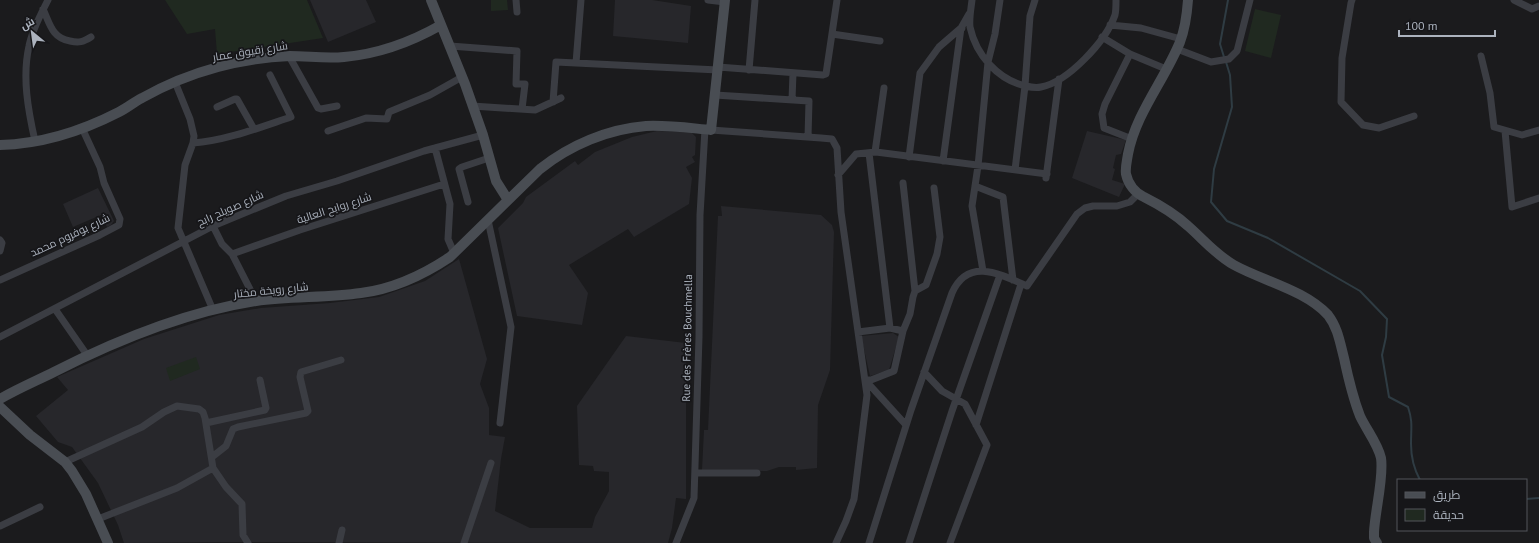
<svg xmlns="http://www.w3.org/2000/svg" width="1539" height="543" font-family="'PT Sans',Cairo,sans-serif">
  <rect width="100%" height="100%" fill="#1b1b1d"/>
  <path fill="#27272b" d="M310 0H366L376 22 328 42Z
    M615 0H652L691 6 688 43 613 36Z
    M657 131 691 132 696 137 695 155 692 157 695 162 686 167 692 178 689 204 634 237 628 229 569 265 588 293 582 325 517 316 498 228 523 203 526 197 575 161 578 165 595 152 632 137Z
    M1087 131 1126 140 1121 154 1116 155 1113 168 1115 169 1112 180 1125 184 1119 197 1072 178Z
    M98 188 114 221 111 225 107 227 101 215 73 227 63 204Z
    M721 206 821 215 832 225 834 232 830 370 818 405 817 468 796 470V467H779L767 471 702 470 704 430H708L718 216H722Z
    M459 259 487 359 480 384 489 408V435L505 437 501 459 495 511 530 528H592L595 517 609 491V472L594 471 593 466 579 465 577 406 626 336 686 343V499L676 498 672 528 668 543 222 542 124 543 118 525 98 483 72 447 58 442 36 416 68 390 57 377 144 339 219 315 261 308 330 303 379 297 425 281Z
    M893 333 899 337 889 370 870 376 861 336Z"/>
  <path fill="#202920" d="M165 0H307L323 38 217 54 215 29 187 34Z
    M491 0H507L508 10 491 11Z
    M1255 9 1281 15 1271 58 1245 51Z
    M196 357 200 369 170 381 166 368Z"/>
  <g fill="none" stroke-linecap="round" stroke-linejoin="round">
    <path stroke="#2f3c43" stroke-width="2" d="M1224 57 1220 44 1228 0
      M1226 62 1230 75 1232 107 1214 169 1211 202 1227 221 1268 238 1360 291 1387 319 1386 337 1382 355 1389 397 1408 407C1413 422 1411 428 1411 444 1411 456 1414 469 1420 480
      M1526 499 1539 498"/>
    <path stroke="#3b3d43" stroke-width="7" d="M516 0 517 12
      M708 0 725 2
      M972 0C971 9 969 18 970 27 976 55 998 80 1026 86 1030 87 1036 88 1041 87 1068 82 1106 41 1115 15 1116 11 1116 5 1116 0
      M1352 0 1351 3 1342 58 1341 102 1363 125 1379 128 1414 116
      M1514 0 1532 9 1539 6
      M43 9C50 24 52 38 70 41 79 43 83 42 91 37
      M1110 25 1141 28 1181 39
      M832 34 880 41
      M1102 37 1130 54 1166 69
      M450 46 517 51 516 84H525L522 109
      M1177 49 1211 62 1229 59 1237 51 1250 0
      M1130 54 1105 104 1102 114 1104 128 1132 139
      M289 56 318 108 321 109 337 106
      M1481 56 1490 93 1494 127 1522 135 1539 130
      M576 63 581 0
      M718 67 823 75 826 74 837 0
      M749 70 755 0
      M175 82 190 119 194 136 193 143 185 165 178 228 213 310
      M715 95 809 101 808 137
      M792 100 793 73
      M553 102 556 62 718 70
      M472 106 535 110 561 98
      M217 107 235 99H237L254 129
      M711 130 821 138 832 139 837 148 841 212 867 395 854 499 846 521 836 543
      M328 131 366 118 387 119 389 112 430 95 462 77
      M1505 131 1512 207 1539 198
      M35 141C28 110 22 77 29 46 32 30 41 14 48 0
      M193 143C225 141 261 127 291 117L270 75
      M435 148 450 204 448 239 454 253
      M875 152 884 88
      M869 153 890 328
      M909 157 920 73 939 47 961 28 969 14
      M943 161 961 28H962
      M1015 170 1025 86 1030 16 1035 0
      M838 175 856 154 876 152 1047 174
      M1046 178 1059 79
      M903 183 915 291
      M975 186 1003 197 1013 280
      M468 202 459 169 462 167 489 158
      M488 220 511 327 500 423
      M213 226 222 244 232 254 256 301
      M0 240 2 243 0 251
      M232 254 300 230 444 184
      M983 271 972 206 978 166 988 62 995 34 1000 0
      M0 280 100 235 119 225 120 219 104 183 100 167 82 128
      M55 309 87 355
      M858 332 890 328 903 331
      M0 337 213 226 286 196 337 181 424 151 483 135
      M924 372 942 391 965 404 987 445 950 543
      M865 380H871L894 371 903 331 910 314 913 297 915 291 926 285 937 254 940 237 934 188
      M866 381 906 425
      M206 423 265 410 266 408 260 380
      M976 425 1021 284
      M212 457 226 446 233 429 238 427 306 413 308 411 300 377 301 372 341 360
      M65 462 142 427 164 412 177 406 199 409 203 412 205 418 213 468
      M695 473H757
      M98 519 177 488 213 468 226 487 242 504 243 535 248 543
      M0 526 40 507
      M339 543 342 530
      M464 543 491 463
      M676 543 694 498 699 337 700 215 705 129
      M869 543 911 410 952 293C968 257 1000 274 1027 286L1077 214 1085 208 1093 206H1117L1130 202 1138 194
      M909 543 952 411 1000 275"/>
    <path stroke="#494d53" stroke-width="10" d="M431 0 465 84 483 135 496 181 508 200
      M1188 0C1187 14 1185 29 1180 42 1164 81 1136 113 1128 154 1127 161 1125 168 1126 174 1128 184 1135 193 1144 197 1160 205 1175 214 1188 226 1203 239 1216 255 1234 265 1263 281 1305 290 1328 315 1338 328 1340 343 1344 358 1348 377 1353 398 1360 416 1366 429 1378 444 1381 458 1384 477 1375 511 1374 532V538L1377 543
      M0 145C41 144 82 131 119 112 127 108 134 102 142 98 165 85 192 74 218 67 240 61 267 57 290 56 308 56 326 59 344 57 379 54 411 42 441 25
      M0 399C17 389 36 381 54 372 117 340 185 312 256 301 290 296 326 298 361 293 393 289 423 275 450 257L540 169C570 145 608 129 646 126 668 125 689 128 711 130L725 0
      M0 407 30 435 65 462 72 471 86 494 108 543"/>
  </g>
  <g text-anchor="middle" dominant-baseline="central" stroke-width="3.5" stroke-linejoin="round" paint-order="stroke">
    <g font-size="11" fill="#acb3be" stroke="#161619">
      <text transform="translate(250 51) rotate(-9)">شارع زقيوق عمار</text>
      <text transform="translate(230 208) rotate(-24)">شارع صويلح رابح</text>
      <text transform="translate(334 208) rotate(-18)">شارع روابح العالية</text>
      <text transform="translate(70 235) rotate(-25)">شارع بوفروم محمد</text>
      <text transform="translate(271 290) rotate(-6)">شارع رويخة مختار</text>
      <text transform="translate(687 338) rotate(-89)">Rue des Frères Bouchmella</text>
    </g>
  </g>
  <rect x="1397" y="479" width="130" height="52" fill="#161619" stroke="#52555b"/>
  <rect x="1405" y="492" width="20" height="6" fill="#494d53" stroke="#52555b"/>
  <text x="1433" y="499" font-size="12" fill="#acb3be">طريق</text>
  <rect x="1405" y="509" width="20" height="12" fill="#202920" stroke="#52555b"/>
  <text x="1433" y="519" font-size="12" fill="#acb3be">حديقة</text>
  <g transform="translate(32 32) rotate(331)" stroke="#161619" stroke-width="3" paint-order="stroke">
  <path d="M0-3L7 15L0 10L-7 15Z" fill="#acb3be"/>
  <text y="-6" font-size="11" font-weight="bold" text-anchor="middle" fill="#acb3be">ش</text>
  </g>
  <path d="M1399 30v6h96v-6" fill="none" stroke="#acb3be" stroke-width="2"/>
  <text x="1405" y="30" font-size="12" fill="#acb3be" stroke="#161619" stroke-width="3" paint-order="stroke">100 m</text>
</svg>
